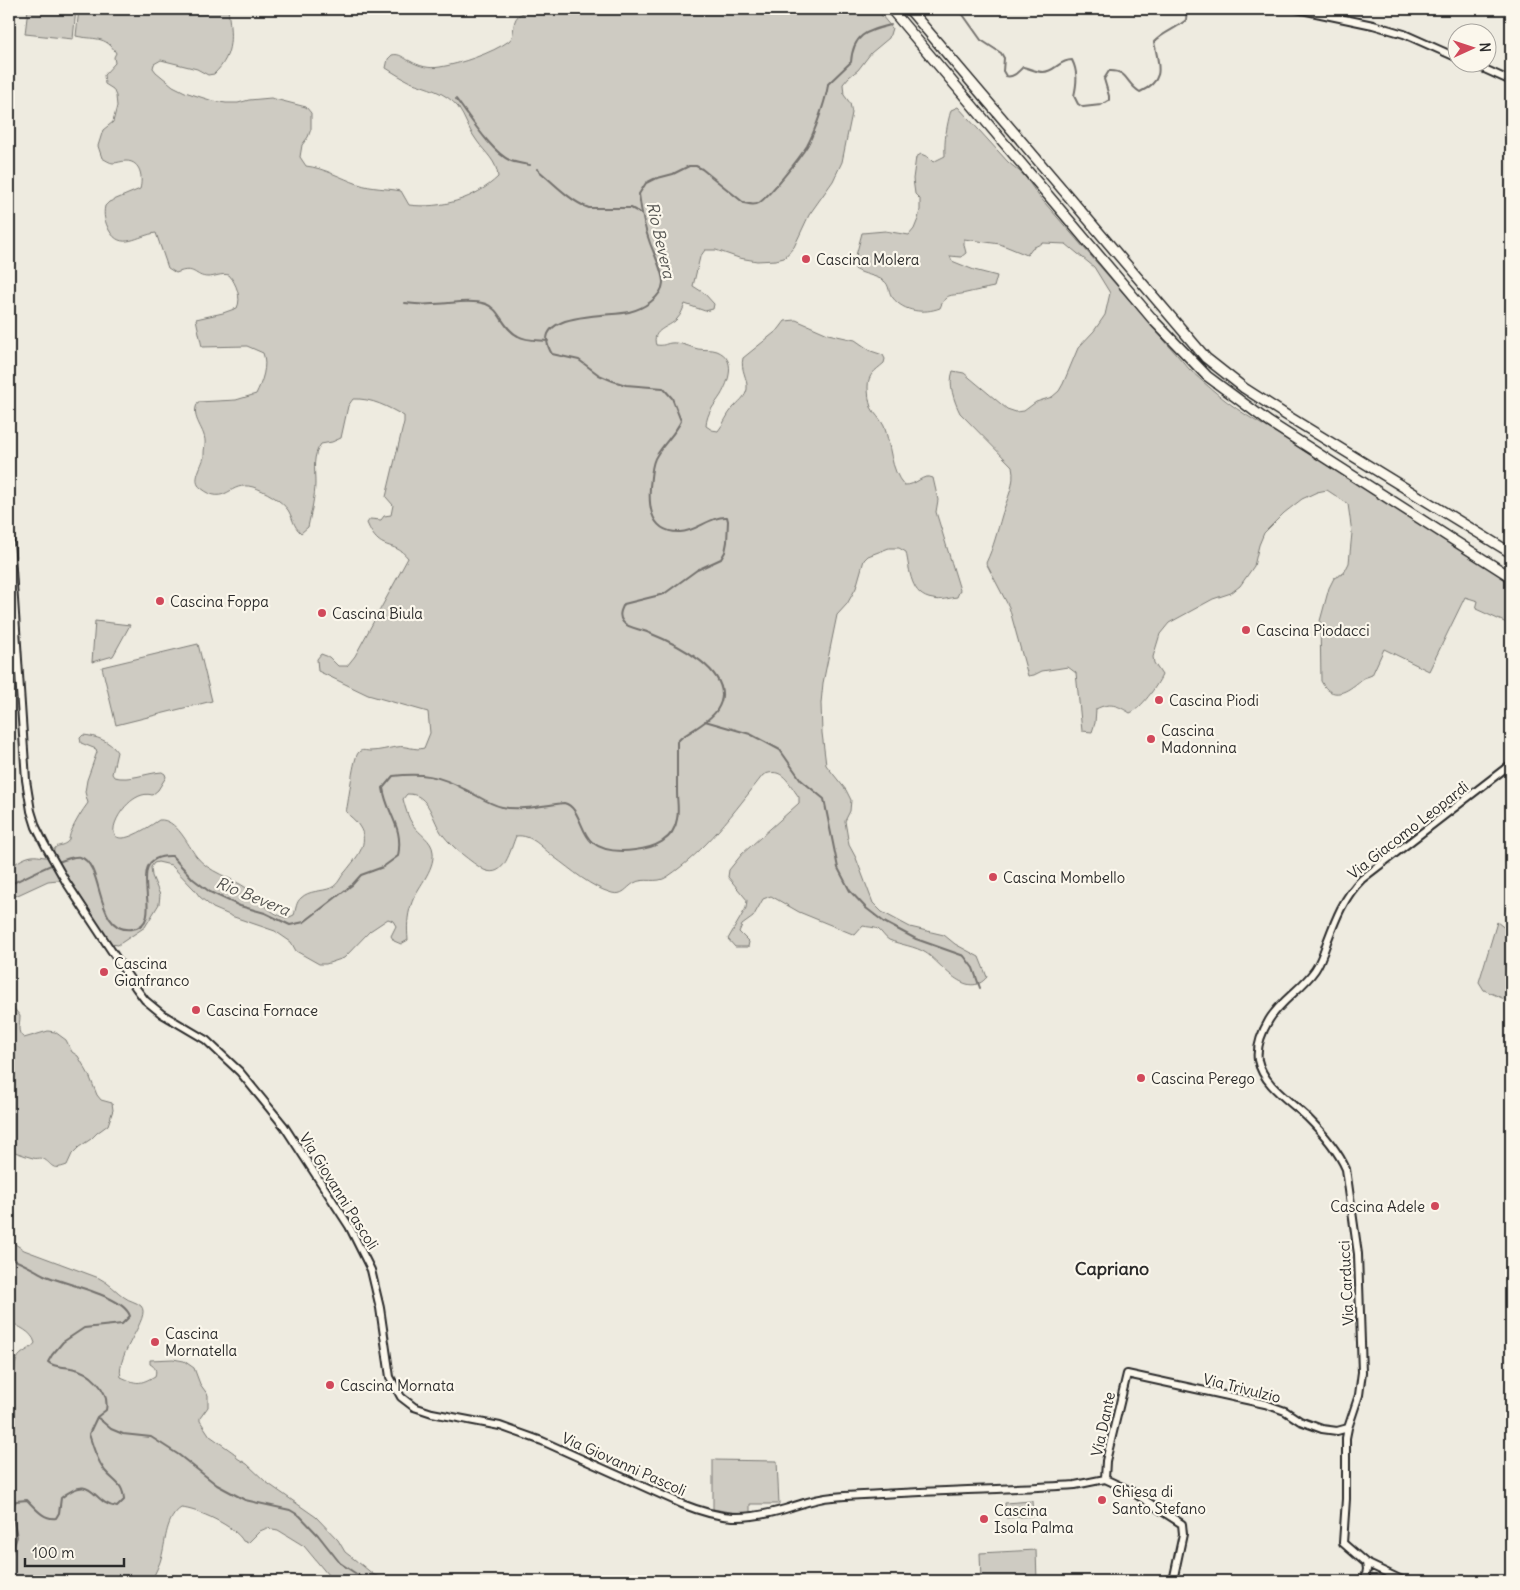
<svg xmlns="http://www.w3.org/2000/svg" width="1520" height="1590" font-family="Delius,sans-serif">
  <rect width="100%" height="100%" fill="#eeebe0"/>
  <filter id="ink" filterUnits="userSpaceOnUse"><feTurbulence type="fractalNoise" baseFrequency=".02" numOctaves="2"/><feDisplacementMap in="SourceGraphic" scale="10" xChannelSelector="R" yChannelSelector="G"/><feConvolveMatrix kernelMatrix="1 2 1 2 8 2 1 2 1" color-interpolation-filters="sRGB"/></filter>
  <g filter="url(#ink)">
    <path fill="#cecbc2" stroke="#7c7b76" d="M28 9H76L73 39 25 34Z
      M79 9 191 10 228 9C231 34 235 54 214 74L208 75 197 69 161 60 154 64 153 68 156 72 173 86 185 92 213 101 226 103H238L249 100 271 98 306 107 311 113V129L308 137 302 145 300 157 306 166C324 168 341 178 358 184 372 189 386 188 401 191L409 205C441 209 475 199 498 177 497 161 486 154 477 141 469 131 465 117 458 107 446 92 427 88 410 82 402 78 394 73 386 68L388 59 392 55C400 53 403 58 410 61 419 66 429 69 440 67 460 64 492 53 509 41 516 35 511 23 518 16 524 11 533 12 540 9H876L892 28 889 38 871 53 858 70 849 77 843 84 844 95 850 103 852 113 842 162 833 181 809 215 794 247 784 258 776 260 757 261 739 258 716 250H705L700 257 693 286 704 293 714 304 713 309 705 311 685 304C683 309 681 315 677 319 669 328 651 329 656 345 665 346 664 344 671 343 680 342 690 347 698 349 704 350 712 349 717 351 737 359 729 381 721 395 714 406 707 412 706 426L712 430 718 431C724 424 727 414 733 408 738 402 746 397 747 389 748 378 740 370 743 358L779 329 785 321 796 320 828 334 855 340 871 351 883 355 885 359 884 363C875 371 868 374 868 387 868 393 869 402 871 407 874 414 881 419 884 426 891 444 890 470 904 485 917 486 922 473 933 478L938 500 936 512 960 590 957 597C949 598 940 601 933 599 910 596 910 570 906 552L899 548H889L868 556 864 560 856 588 847 604 837 615 823 683 821 703 822 733 826 765 846 790 851 800 850 811 845 821 849 845 856 858 873 903 882 912 910 927 944 935 955 944 979 957 987 977C967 1001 941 963 926 953 915 946 901 945 889 940 885 938 882 932 878 929 874 927 867 927 863 926L855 935 799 912 771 896 763 899 753 917 742 925 739 932 749 942 748 947H735L728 939 746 908 747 900 728 877 729 870 742 854 799 803V797C788 783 783 766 763 775 734 812 706 851 667 877 657 884 644 877 634 883 626 888 623 896 612 893 590 887 572 870 554 857 542 848 532 834 516 836 510 850 505 879 484 870 471 862 452 847 443 835 432 821 430 793 407 794L403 799C405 807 408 818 413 825 419 834 432 840 433 852 435 871 416 888 411 905 407 917 407 928 408 940L401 944 394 941 391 936 396 926 393 921 388 919 370 931 344 958 326 964H319L296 951 291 942 275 931 234 917 213 908 200 897 194 889 171 865 158 862 154 863 151 867 152 876 160 895 159 904 145 927 118 945 111 944 76 889 66 882 58 880 48 881 9 899V868C16 863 24 857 32 856 40 855 46 859 53 856 54 843 58 848 66 843 70 841 69 835 71 832 75 822 82 811 88 803L85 792 87 780 97 752 96 749 81 743 80 738 83 735C96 736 110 741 117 752L112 774 114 777C130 781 146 773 162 772L165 774 166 777 158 790 152 795C126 787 93 850 131 836 141 832 150 826 159 820 176 818 188 845 196 856 209 873 231 877 248 889 263 900 265 912 287 918L294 915C296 909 296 902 301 898 309 890 321 892 331 888 339 884 340 877 346 871 356 858 371 843 359 826 356 820 350 817 346 812 349 801 353 756 359 752 362 749 366 751 370 751 380 751 388 748 397 747 406 745 415 751 424 748L430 733 428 712 368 695 318 671 317 659 321 654 329 657 338 666H347L355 656 408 558C393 539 380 554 367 523L370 519 381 520 384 516 391 515 393 505 386 497 404 422V416C388 407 372 398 353 399L348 406 341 438 332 442 321 444C312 456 315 469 315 483 315 497 311 513 308 527L301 533C293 526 293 518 288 510 281 500 265 491 253 487 229 480 226 508 201 488 191 481 202 466 204 457 204 453 204 449 205 445 207 429 189 419 198 402L236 400 256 394C262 382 268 366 263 353L247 346 202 347 196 319 223 313 237 308C242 298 236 283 229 275 221 273 215 277 208 277 194 277 196 265 176 273L168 268 156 233C138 235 121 252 109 230 105 222 103 215 105 206L109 202 140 189C143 178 141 161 126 161 122 161 117 163 113 163 110 163 106 160 102 158L98 146 103 130 113 122 117 106 116 96 113 89 105 84 104 75 115 63 114 57 116 53C106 35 93 40 76 36Z
      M958 107 1008 162 1024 175 1038 195 1190 370C1216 394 1237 411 1268 428L1511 582V625L1476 609 1478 601 1465 597 1429 671 1384 649 1372 675C1368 677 1364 677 1361 680 1347 692 1332 702 1321 681L1320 621 1329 588 1334 578 1344 573 1349 563 1352 533 1348 504 1327 490 1317 492 1302 499 1284 513 1264 533 1259 545 1254 566 1240 586 1231 593 1213 599 1169 623 1160 634 1153 657 1154 663 1162 675C1157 686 1141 709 1130 713 1117 705 1110 702 1096 709L1095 723 1092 732 1082 731 1076 673 1068 667 1042 671 1034 675 1028 676 1009 607 986 563C994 546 997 532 1002 515 1007 498 1016 484 1012 466L960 413C954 401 948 384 953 371L964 373 1007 409 1016 412 1024 411 1036 402 1052 397 1059 391 1063 384 1078 348 1094 331 1105 315 1110 293 1094 267 1066 244 1043 243 1032 248 1027 255 1000 244 964 239V245L966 253 961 257 950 256 952 261 974 270 997 276 994 287C984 289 975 291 966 293 951 297 947 291 940 308 924 314 904 312 893 298 888 293 890 285 884 281 875 275 864 275 855 269L854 263 862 233 885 231 909 235 914 229 918 219 920 210V199L915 194 913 179 916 157 921 154 928 157 933 162 945 156C944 140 947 125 951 110Z
      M95 621 130 625 113 656 92 662Z
      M198 644 212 701 116 725 102 667Z
      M1497 922 1511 933V1002L1484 990 1479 982Z
      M9 999 12 1006 20 1016C20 1025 16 1032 24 1038L48 1031 55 1032 66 1040 72 1052 78 1056 89 1075 97 1095 101 1100 112 1103 113 1110 108 1125 97 1133 91 1139 79 1147 72 1154 67 1165C49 1172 53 1162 41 1158 39 1158 36 1159 33 1158 24 1156 18 1152 9 1151Z
      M9 1240 24 1250 99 1278C109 1283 116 1291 124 1297 129 1301 137 1302 141 1306 152 1317 115 1354 121 1377 137 1384 139 1385 155 1376 157 1370 155 1367 150 1364V1360L173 1359 184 1361 194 1368 200 1384 208 1395V1407L200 1418V1421L210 1436 234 1453 237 1458 247 1464 266 1482 316 1517 338 1540 345 1552 363 1566 374 1575 389 1581H333L304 1546 278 1530 267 1528 260 1531 248 1543 243 1541C235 1526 197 1509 181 1508 166 1518 166 1539 162 1555 160 1564 155 1574 151 1581H9V1399C11 1393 13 1386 14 1379 15 1372 14 1366 17 1359 21 1351 31 1350 35 1343 32 1331 18 1327 9 1321Z
      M713 1460 777 1461 779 1504H750V1513L730 1512 713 1509Z
      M1032 1501 1033 1516 1006 1518 1005 1503Z
      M1036 1550 1037 1581H981L980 1553Z"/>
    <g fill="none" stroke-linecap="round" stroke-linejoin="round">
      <path stroke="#74726e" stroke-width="2" d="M959 9 981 40 1001 53 1004 58 1003 71 1006 76C1013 78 1018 72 1023 67 1029 68 1036 72 1043 72 1055 72 1059 60 1072 60 1078 72 1077 83 1074 96L1078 104 1083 107 1101 105 1109 100V96L1104 79 1109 71C1128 70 1125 83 1140 92 1166 80 1159 66 1154 42 1163 32 1176 29 1186 20L1187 9
        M456 99C469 116 492 153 511 161 517 163 524 164 530 165
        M537 169C551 181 571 202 589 208H631L642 214
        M405 303C413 304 423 305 432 304 448 304 470 299 486 304 500 309 503 329 518 336 526 341 538 340 548 341
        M705 721 750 734 780 750 801 780 824 799 838 868 850 891 866 908 884 922 916 939 964 956 973 968 980 988
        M9 885C22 879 68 854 80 857 105 864 94 934 132 929 171 923 118 854 172 856L193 879 210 892 240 906 265 913 290 925 304 922 352 885 361 875 383 867 398 856C404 826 387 815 383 788L393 776C421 773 439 775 464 789 477 795 488 804 502 807 519 811 546 805 564 803 580 807 580 832 592 842 604 852 620 852 635 850 654 848 674 840 677 819 679 810 677 801 677 792 677 775 677 759 677 742L681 738C692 730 709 722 717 710 741 673 672 642 647 632 640 629 627 628 623 622 618 616 621 610 624 604L664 594 697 570 721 559 725 552 727 542 728 521 727 517C710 516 696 532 680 532 647 533 648 500 651 477 652 470 652 462 657 455 664 443 675 434 681 421L672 398 663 388 626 385 613 381 599 375 579 360 552 354C526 311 610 317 629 312 642 309 662 298 663 283 663 271 654 254 650 243 644 227 641 210 639 194L646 183 654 179 673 174 689 166H696L702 169 744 203C749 204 754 206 759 203 770 195 799 159 807 146 814 134 827 97 828 84L851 62C853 34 867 31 891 25
        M9 1258C22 1262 32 1269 44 1275 63 1284 123 1295 130 1316L122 1324 84 1328 63 1342 52 1355 48 1362C55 1368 63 1366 71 1368 90 1371 110 1390 106 1410L97 1417 89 1434C93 1447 97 1460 105 1471 115 1483 123 1483 124 1500L117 1507C91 1504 94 1471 61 1498L59 1513 56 1518C44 1520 35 1508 27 1500L16 1501 11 1507 17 1537 9 1560
        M97 1417 111 1429 123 1434 151 1437 179 1455 217 1485 245 1500 290 1510 300 1516 318 1535 340 1563 367 1581
        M9 1572 11 1581"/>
      <g stroke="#2b2b2b" stroke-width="10">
        <path id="minor" d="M1297 9 1373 25 1404 34 1458 58
          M1469 62 1511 81
          M9 524 26 780 31 811 36 827 45 845 66 882 136 988 145 1000 162 1014 206 1040 240 1072 284 1126 349 1226 371 1270 380 1308 390 1377 401 1397 414 1407 432 1413 500 1426 542 1441 682 1504C722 1520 744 1521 785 1509 801 1504 816 1498 833 1497 913 1491 994 1490 1075 1485L1105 1479 1131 1491 1182 1524 1183 1534 1173 1581
          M1105 1479 1106 1461 1127 1374 1265 1404 1285 1411 1300 1421 1322 1429 1337 1431 1348 1428
          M1365 1581 1367 1569 1366 1563
          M1404 1581 1366 1563 1343 1543 1346 1499V1438L1348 1428 1359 1395 1362 1372 1358 1254 1346 1169C1338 1151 1321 1131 1307 1117 1290 1101 1263 1085 1258 1060 1256 1046 1262 1032 1269 1020 1281 1000 1302 989 1315 970 1321 961 1324 951 1327 942 1336 918 1344 897 1362 879L1511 764"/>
      </g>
      <g stroke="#2b2b2b" stroke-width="12">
        <path id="highway" d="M891 9 1155 322 1207 376 1269 422 1511 577
          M909 9 1206 358 1244 388 1286 415 1511 553"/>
      </g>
      <use href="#minor" stroke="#fbf7ec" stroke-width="6"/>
      <use href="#highway" stroke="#fbf7ec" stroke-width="9"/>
    </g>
  </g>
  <g fill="#d1495b" stroke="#fbf7ec" stroke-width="2">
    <circle cx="806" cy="259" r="5"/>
    <circle cx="160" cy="601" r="5"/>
    <circle cx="322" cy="613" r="5"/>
    <circle cx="1246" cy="630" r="5"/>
    <circle cx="1159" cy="700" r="5"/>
    <circle cx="1151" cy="739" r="5"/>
    <circle cx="993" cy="877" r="5"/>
    <circle cx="104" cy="972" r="5"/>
    <circle cx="196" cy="1010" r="5"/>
    <circle cx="1141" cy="1078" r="5"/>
    <circle cx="1435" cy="1206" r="5"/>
    <circle cx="155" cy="1342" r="5"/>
    <circle cx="330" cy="1385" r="5"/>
    <circle cx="1102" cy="1500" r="5"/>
    <circle cx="984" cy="1519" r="5"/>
  </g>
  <g text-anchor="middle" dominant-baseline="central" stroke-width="4.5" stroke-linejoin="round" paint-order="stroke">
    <g font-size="15" fill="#2b2b2b" stroke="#fbf7ec" text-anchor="start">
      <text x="816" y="259">Cascina Molera</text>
      <text x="170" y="601">Cascina Foppa</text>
      <text x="332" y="613">Cascina Biula</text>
      <text x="1256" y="630">Cascina Piodacci</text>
      <text x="1169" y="700">Cascina Piodi</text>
      <text x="1161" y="730">Cascina<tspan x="1161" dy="17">Madonnina</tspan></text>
      <text x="1003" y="877">Cascina Mombello</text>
      <text x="114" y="963">Cascina<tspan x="114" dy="17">Gianfranco</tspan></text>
      <text x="206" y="1010">Cascina Fornace</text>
      <text x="1151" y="1078">Cascina Perego</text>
      <text x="1425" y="1206" text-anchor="end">Cascina Adele</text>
      <text x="165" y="1333">Cascina<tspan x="165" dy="17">Mornatella</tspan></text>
      <text x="340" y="1385">Cascina Mornata</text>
      <text x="1112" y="1491">Chiesa di<tspan x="1112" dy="17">Santo Stefano</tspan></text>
      <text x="994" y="1510">Cascina<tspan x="994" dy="17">Isola Palma</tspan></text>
    </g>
    <g font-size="15" fill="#2b2b2b" stroke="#fbf7ec">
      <text transform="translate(1408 830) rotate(-38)">Via Giacomo Leopardi</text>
      <text transform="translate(339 1191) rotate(58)">Via Giovanni Pascoli</text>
      <text transform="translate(1346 1283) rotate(-93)">Via Carducci</text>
      <text transform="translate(1242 1388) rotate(14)">Via Trivulzio</text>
      <text transform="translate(1103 1424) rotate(-78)">Via Dante</text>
      <text transform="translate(624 1464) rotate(24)">Via Giovanni Pascoli</text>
    </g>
    <g font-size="16" font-style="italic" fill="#555552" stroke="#fbf7ec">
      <text transform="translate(661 240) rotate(77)">Rio Bevera</text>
      <text transform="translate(253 896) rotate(22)">Rio Bevera</text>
    </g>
    <g font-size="18" font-weight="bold" fill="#2b2b2b" stroke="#fbf7ec">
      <text x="1112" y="1268">Capriano</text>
    </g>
  </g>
  <rect width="1520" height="1590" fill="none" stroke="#fbf7ec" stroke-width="30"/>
  <rect x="15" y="15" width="1490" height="1560" fill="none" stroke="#2b2b2b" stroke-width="2" filter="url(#ink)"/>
  <g transform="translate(1472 48) rotate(87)"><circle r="24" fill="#fbf7ec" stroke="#a8a59f"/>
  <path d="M0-4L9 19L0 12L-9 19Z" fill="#d1495b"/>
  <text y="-8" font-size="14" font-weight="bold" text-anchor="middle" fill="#2b2b2b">N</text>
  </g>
  <path d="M25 1558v8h99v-8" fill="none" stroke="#2b2b2b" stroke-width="2.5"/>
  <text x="32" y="1558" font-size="15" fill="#2b2b2b" stroke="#fbf7ec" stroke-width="4" paint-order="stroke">100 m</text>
</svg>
